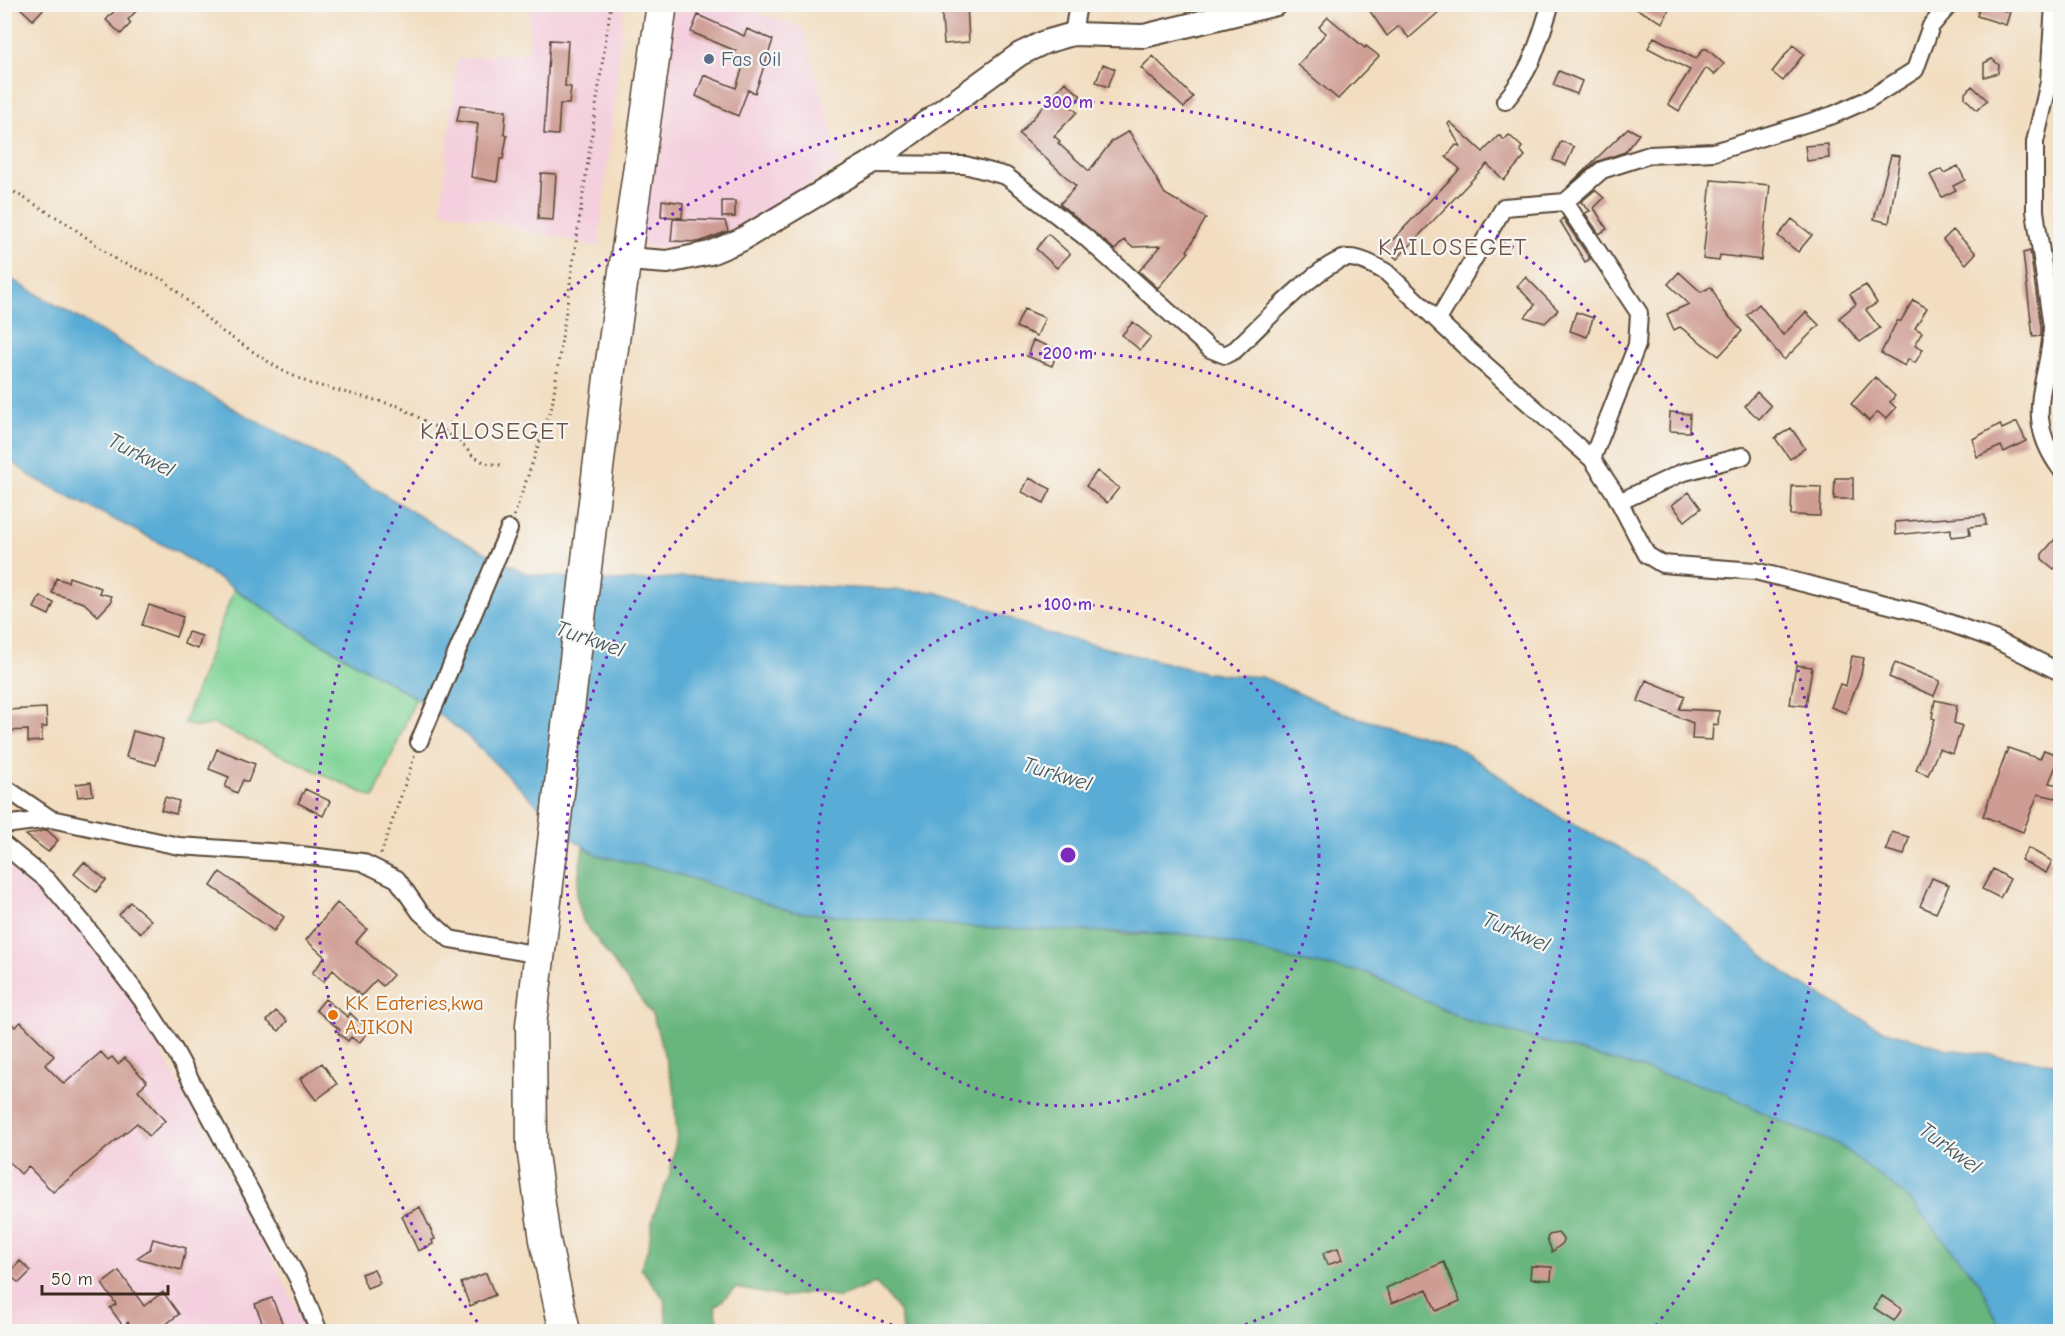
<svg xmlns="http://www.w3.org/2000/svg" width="2065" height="1336" font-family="'Comic Neue',sans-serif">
  <rect width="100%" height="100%" fill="#f6f6f2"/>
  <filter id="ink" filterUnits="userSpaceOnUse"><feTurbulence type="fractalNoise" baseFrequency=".0167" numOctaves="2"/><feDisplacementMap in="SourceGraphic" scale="12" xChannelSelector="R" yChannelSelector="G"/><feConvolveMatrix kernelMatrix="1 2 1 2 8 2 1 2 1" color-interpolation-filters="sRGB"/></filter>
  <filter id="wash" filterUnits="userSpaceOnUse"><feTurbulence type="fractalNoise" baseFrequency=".008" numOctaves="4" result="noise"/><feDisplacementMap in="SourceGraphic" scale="24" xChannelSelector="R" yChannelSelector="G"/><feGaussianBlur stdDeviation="1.35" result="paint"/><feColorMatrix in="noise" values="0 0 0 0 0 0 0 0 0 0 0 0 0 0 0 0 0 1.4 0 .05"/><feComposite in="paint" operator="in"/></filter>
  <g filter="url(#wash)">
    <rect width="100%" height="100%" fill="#f2ddc0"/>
    <path fill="#f4cfdd" d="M530 5H624L599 247 441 210 457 59 528 52Z
      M668 5H733L803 27 841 164 711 247H634Z
      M5 867H13L57 903 121 982 198 1116 309 1331 5 1332Z"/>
    <path fill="#7fd395" stroke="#5d7e5a" stroke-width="1.5" d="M234 589 290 625 416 698 374 798 214 724 196 727 184 723Z"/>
    <path fill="#67b57e" stroke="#51704e" stroke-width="1.5" d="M583 846 597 855 666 870 1122 934 1199 935 1293 960 1368 973 1463 1019 1721 1091 1775 1119 1839 1145 1907 1197 1979 1282 2002 1331 903 1332 899 1311 876 1283 839 1298 813 1292 783 1297 736 1288 715 1307 720 1331H668L664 1299 641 1268 649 1245 653 1217 670 1174 677 1135 674 1088 653 1016 583 921 576 895Z"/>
    <path fill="#59acd5" stroke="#4a6b7a" stroke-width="1.5" d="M4 275 234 409 327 459 437 527 527 574 597 581 647 580 694 576 789 585 934 592 981 606 1042 632 1207 673 1262 677 1348 715 1452 744 1560 817 1625 851 1673 882 1794 980 1880 1029 1948 1049 2060 1064V1331H2002L1979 1282 1907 1197 1839 1145 1775 1119 1721 1091 1463 1019 1368 973 1293 960 1199 935 990 928 793 912 666 870 597 855 571 838 464 733 416 698 290 625 179 553 32 477 5 456Z"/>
    <g id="blocks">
      <path fill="#ce9c93" d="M16 4H48L33 20Z
        M121 4H128L136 11 128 20 131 23 121 34 106 20Z
        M941 4H967L969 42 944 44Z
        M1365 4H1448L1409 38 1399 26 1387 36Z
        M1627 4H1671L1663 23Z
        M1980 4 2010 12 2006 25 1977 16Z
        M698 15 744 36 747 29 773 40 755 93 748 90 738 116 696 96 704 75 736 88 744 63 733 58 736 51 691 32Z
        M1328 17 1365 48 1366 46 1379 56 1338 99 1298 65 1326 33 1319 27Z
        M1654 37 1696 59 1703 49H1707L1724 64 1714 75 1706 68 1679 111 1668 104 1690 70 1648 48Z
        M550 40 568 41 565 86 571 87 569 104H560L558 135 544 134Z
        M1793 45 1804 54 1783 81 1772 72Z
        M1153 56 1193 97 1184 108 1141 68Z
        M1992 59 1999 65 1998 73 1984 77V63Z
        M1103 64 1115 69 1108 87 1096 82Z
        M1559 71 1582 81 1577 94 1553 85Z
        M1065 82 1081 96 1071 107 1077 112 1054 136 1060 141 1058 143 1089 171 1112 141 1129 131 1165 194 1206 218 1187 251 1189 252 1158 288 1139 271 1161 246 1132 247 1124 240 1115 250 1060 204 1076 186 1019 134Z
        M1972 86 1987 100 1977 110 1965 98V93Z
        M460 105 506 111 504 134 507 136 503 159H500L497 182 471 177 478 124 457 121Z
        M1450 122 1483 152 1499 135 1504 140 1509 135 1522 147 1520 150 1525 156 1504 180 1487 164 1397 259 1385 248 1460 169 1446 157 1456 145 1460 146 1448 124Z
        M1628 128 1639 134 1625 152 1596 162 1567 187Z
        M1561 141 1574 147 1566 165 1553 160Z
        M1828 144 1829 158 1807 161 1805 146Z
        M1891 155 1900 156 1889 223 1874 219Z
        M1958 166 1965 180 1953 186 1956 190 1942 197 1930 175 1941 169 1944 173Z
        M541 173 556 174 553 220 538 219Z
        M1711 180 1770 185 1761 260 1720 255 1719 261 1703 259Z
        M1595 190 1604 198 1594 208 1607 229 1599 234 1585 213 1590 211 1581 202Z
        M662 200 683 203 682 218 661 216Z
        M722 201H735V217H722Z
        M1563 218 1590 259 1585 262 1560 221Z
        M673 219 725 221 728 231 699 242 671 241Z
        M1792 219 1812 235 1798 252 1778 236Z
        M1953 230 1976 253 1966 264 1943 240Z
        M1048 234 1070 254 1057 268 1036 249Z
        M2030 251 2041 327V336L2033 337 2023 253Z
        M1679 272 1701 292 1711 287 1723 310 1742 331 1719 356 1680 327 1674 330 1667 314 1689 304 1668 284Z
        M1526 277 1558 310 1545 323 1525 317 1535 305 1517 286Z
        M1866 285 1877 303 1866 310 1880 328 1860 342 1839 318 1856 304 1850 294Z
        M1913 300 1927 308 1915 328 1922 332 1915 345 1923 349 1915 363 1908 359 1905 366 1881 353 1897 321H1901Z
        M1759 304 1783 335 1806 312 1819 325 1784 360 1747 315Z
        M1024 309 1045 318 1037 336 1016 327Z
        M1576 312 1593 318 1587 337 1570 331Z
        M1133 322 1151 337 1140 350 1122 335Z
        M1033 340 1058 350 1052 366 1027 356Z
        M1875 377 1895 396 1890 402 1896 408 1886 419 1878 412 1869 421 1851 404Z
        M1757 392 1771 406 1759 419 1745 406Z
        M1670 412 1690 414 1689 432 1669 431Z
        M2017 422 2026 441 2004 452 2001 446 1977 457 1973 439 2000 424 2002 429Z
        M1791 428 1805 448 1790 459 1775 438Z
        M1097 471 1119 488 1107 503 1086 486Z
        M1029 478 1051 489 1044 503 1022 492Z
        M1835 478H1853V499H1834Z
        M1792 486 1821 487 1820 516 1791 515Z
        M1689 492 1701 508 1685 521 1672 505Z
        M1985 515 1986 525 1969 527 1970 535 1951 537V529L1896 535 1895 522Z
        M2061 532V561L2054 569 2042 559V554Z
        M69 577 101 588 99 593 111 596V602L98 616 84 603 52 593 56 578 68 582Z
        M40 596 54 603 49 615 34 608Z
        M149 605 183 617 176 637 142 625Z
        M188 632 202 636 198 649 184 644Z
        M1852 656 1864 658 1861 674 1846 713 1831 707 1840 684 1846 686Z
        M1895 663 1940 681 1934 696 1889 677Z
        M1796 665 1812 667 1806 706 1790 704Z
        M1646 680 1685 696 1679 709 1719 711 1718 725 1713 724 1712 740 1692 739 1693 723 1638 701Z
        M1935 700 1957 705 1954 723 1962 726 1953 754 1939 749 1928 775 1916 770 1935 719 1932 718Z
        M46 708 47 727H42V741L28 742V730L7 731 6 710Z
        M133 731 163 739 156 765 126 757Z
        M2008 748 2040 759 2044 750 2060 756 2049 783 2059 785 2056 798 2038 794 2023 832 1983 816Z
        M217 749 255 764 248 782 243 780 237 793 225 787 229 777 209 769Z
        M91 782 93 795 78 797 76 784Z
        M305 789 330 801 323 816 298 803Z
        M165 797 179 801 176 814 161 810Z
        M47 830 58 840 48 852 26 835Z
        M1892 832 1909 837 1904 855 1886 850Z
        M2028 848 2052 861 2046 873 2021 860Z
        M84 862 106 880 96 892 74 874Z
        M1993 869 2010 879 2000 898 1982 889Z
        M220 872 284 917 274 931 211 886Z
        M1932 878 1949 885 1936 913 1920 906Z
        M130 902 151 920 141 933 119 915Z
        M337 903 367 929 356 942 393 975 383 986 376 980 361 996 333 970 323 982 312 973 325 957 306 940Z
        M325 999 348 1017 350 1013 369 1031 359 1043 351 1037 348 1041 338 1033 340 1030 316 1010Z
        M276 1011 287 1021 279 1031 267 1021Z
        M4 1016 15 1027 21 1022 54 1056 45 1065 64 1084 101 1052 108 1060 112 1057 118 1064 125 1058 147 1082 138 1090 165 1121 149 1136 137 1123 53 1192 28 1166 21 1174 4 1157Z
        M322 1063 337 1084 316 1100 300 1079Z
        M420 1207 435 1239 432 1240 433 1244 418 1251 402 1216Z
        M1558 1233 1563 1239V1243L1552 1252 1547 1238 1549 1235Z
        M153 1239 186 1248 181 1270 137 1258 150 1249Z
        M1338 1248 1342 1260 1327 1265 1323 1253Z
        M20 1261 31 1271 19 1283 8 1274Z
        M1444 1262 1460 1301 1436 1311 1427 1289 1392 1303 1386 1288Z
        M1531 1266 1552 1267 1551 1280 1530 1279Z
        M374 1269 380 1283 367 1288 361 1274Z
        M119 1271 144 1306 163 1292 179 1314 156 1332H135L128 1322 123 1326 110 1308 116 1304 102 1284Z
        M486 1273 495 1295 470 1306 461 1283Z
        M1882 1296 1902 1309 1894 1321 1874 1308Z
        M272 1298 286 1332H266L255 1304Z"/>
    </g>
  </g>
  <g filter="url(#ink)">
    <use href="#blocks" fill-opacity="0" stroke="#564536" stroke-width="1.5"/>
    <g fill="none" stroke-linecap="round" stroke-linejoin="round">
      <g stroke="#564536" stroke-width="20">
        <path id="street" d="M2054 4 2049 82 2035 142V211L2052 327C2050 383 2021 414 2060 468
          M1073 34 1078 4
          M1505 101C1534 67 1537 45 1551 4
          M869 164 965 165 1006 176 1084 236 1210 349 1225 355 1235 350C1257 329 1320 262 1347 258 1360 257 1375 266 1386 272L1472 353 1592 459 1614 492 1647 555 1662 564 1755 571 1921 613 1994 639 2060 672
          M1565 202 1602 170 1649 155 1714 152 1833 115 1869 99 1915 70 1931 26 1950 4
          M1438 320 1504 207 1565 202 1639 313 1637 345 1592 459
          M1619 502 1681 473 1743 456
          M419 742 509 529
          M4 787 51 819
          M4 825 51 819 179 846 284 853 362 862 397 879 420 912 450 939 539 955
          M4 845 47 880 83 923 142 1000 175 1051 298 1279 319 1332"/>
      </g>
      <g stroke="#564536" stroke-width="26">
        <path id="secondary" d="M627 259 667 262 710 253 741 240 869 164 1020 54 1045 42 1073 34 1144 36 1276 4"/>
      </g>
      <g stroke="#564536" stroke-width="33">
        <path id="highway" d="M565 1332 545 1240 532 1147 531 1025 610 369 662 4"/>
      </g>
      <path stroke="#564536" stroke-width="3" stroke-dasharray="1.5 4.5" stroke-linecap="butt" d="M4 186 68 224 118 261 164 280 220 330 281 370 309 383 398 406 457 439 472 455 485 463 501 465
        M514 516 552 406 611 4
        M381 854 415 755"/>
      <use href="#street" stroke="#fff" stroke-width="16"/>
      <use href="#secondary" stroke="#fff" stroke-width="22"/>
      <use href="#highway" stroke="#fff" stroke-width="30"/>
    </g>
  </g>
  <g fill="none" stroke="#7b2cbf" stroke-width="3" stroke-dasharray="3 6">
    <circle cx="1068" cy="855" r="251"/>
    <path d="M909 1331A502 502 0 1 1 1227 1331"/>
    <path d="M483 1329A753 753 0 1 1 1653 1329"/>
  </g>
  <circle fill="#5c6f8a" stroke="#f6f6f2" stroke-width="2" cx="709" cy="59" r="6"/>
  <circle fill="#e8710a" stroke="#f6f6f2" stroke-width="2" cx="333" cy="1015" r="6"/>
  <g text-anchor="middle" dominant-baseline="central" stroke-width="4.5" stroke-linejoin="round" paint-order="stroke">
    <g font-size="21" fill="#4e5e75" stroke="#f6f6f2" text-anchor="start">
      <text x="721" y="59">Fas Oil</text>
    </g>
    <g font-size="21" fill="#c56008" stroke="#f6f6f2" text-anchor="start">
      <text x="345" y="1003">KK Eateries,kwa<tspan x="345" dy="24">AJIKON</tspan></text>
    </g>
    <g font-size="22" font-style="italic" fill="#46585e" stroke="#f6f6f2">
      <text transform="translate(141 455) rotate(27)">Turkwel</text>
      <text transform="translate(590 639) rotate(19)">Turkwel</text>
      <text transform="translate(1057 774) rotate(17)">Turkwel</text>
      <text transform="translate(1516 932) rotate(23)">Turkwel</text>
      <text transform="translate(1950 1148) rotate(36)">Turkwel</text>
    </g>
    <g font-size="24" letter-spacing="1.5" fill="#6e5247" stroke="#f6f6f2">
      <text x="1453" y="247">KAILOSEGET</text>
      <text x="495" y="431">KAILOSEGET</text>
    </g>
  </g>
  <circle cx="1068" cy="855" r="9" fill="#7b2cbf" stroke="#f6f6f2" stroke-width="3"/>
  <g font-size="18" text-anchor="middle" font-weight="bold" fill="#7b2cbf" stroke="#f6f6f2" stroke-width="4.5" stroke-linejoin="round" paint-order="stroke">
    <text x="1068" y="108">300 m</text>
    <text x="1068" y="359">200 m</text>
    <text x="1068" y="610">100 m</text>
  </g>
  <rect width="2065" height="1336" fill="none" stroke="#f6f6f2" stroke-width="24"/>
  <path d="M42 1285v9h126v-9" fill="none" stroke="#3b2a1e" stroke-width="3"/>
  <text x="51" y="1285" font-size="18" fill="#3b2a1e" stroke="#f6f6f2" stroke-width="4.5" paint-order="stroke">50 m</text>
</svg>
